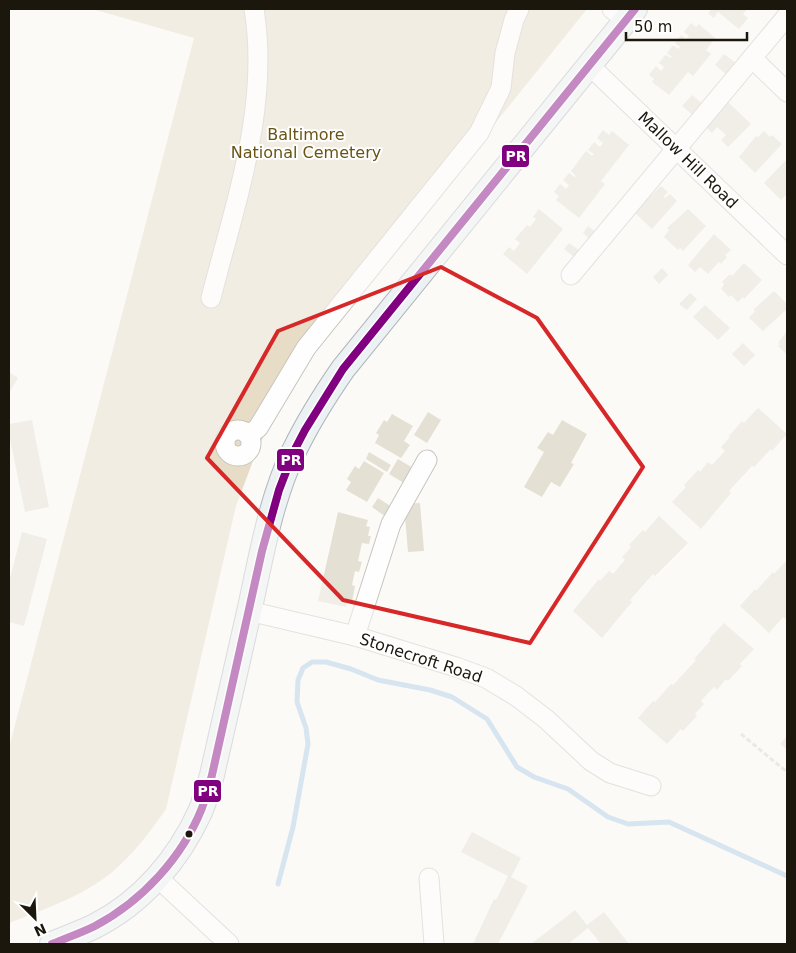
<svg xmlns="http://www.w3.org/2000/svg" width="796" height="953" font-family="'DejaVu Sans',sans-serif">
  <rect width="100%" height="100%" fill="#fcfaf7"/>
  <path fill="#e7ddc7" d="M92 9H587L333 325 280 401 256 453 236 506 166 809C152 829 138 848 120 865 90 894 47 908 9 923V748L194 38Z"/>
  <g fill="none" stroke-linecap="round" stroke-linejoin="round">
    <path stroke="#a9cce4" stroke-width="5" d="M278 884 293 827 308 744 306 728 297 702 298 680 303 668 312 662H326L351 669 378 680 430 690 452 697 487 719 517 767 534 777 568 789 608 817 628 824 669 822 787 876"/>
  </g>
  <path fill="#e5e0d4" d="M712 9H747L743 14 748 18 739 29 718 12 714 18 708 13Z
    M691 23 696 27 699 24 715 38 706 50 711 54 693 76 688 72 669 95 652 82 654 79 649 75 656 66 661 71 664 67 659 63 665 55 671 58 672 57 667 53 673 45 678 49 680 47 675 43 681 35 686 39 689 36 684 32Z
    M724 54 736 63 727 75 715 65Z
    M692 95 704 105 694 116 682 106Z
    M728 102 751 124 728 147 721 140 726 135 717 127 712 133 705 126Z
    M603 130 609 135 612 131 629 145 601 181 605 184 579 218 556 200 559 196 554 192 560 184 566 189 569 185 563 180 569 173 575 177 576 176 571 171 586 151 592 156 594 154 588 150 594 142 600 147 603 143 597 138Z
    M764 131 770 137 772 135 782 144 755 173 739 157 756 136 758 137Z
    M787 159V194L781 200 764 183Z
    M661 186 668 192 663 197 665 198 670 194 677 201 652 229 634 212Z
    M539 209 563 229 527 274 503 254 509 247 514 251 520 243 515 239 527 225 530 227 536 219 533 217Z
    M688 209 706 226 683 251 680 248 678 250 664 237 669 230 667 228Z
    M588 226 598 234 592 241 583 233Z
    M714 234 731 250 725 255 727 257 721 264 719 262 708 274 700 267 695 272 688 265Z
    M569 243 580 251 575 258 564 249Z
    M744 263 762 280 744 299 743 297 738 302 731 295 729 297 721 289 724 284 722 282 730 274 732 276Z
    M662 268 668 275 659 284 653 277Z
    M774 291 787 304V309L763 331 749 318 755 311 753 310Z
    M690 293 697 299 687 310 679 304Z
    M705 305 730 328 718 340 693 317Z
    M787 331V351L785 353 778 346 780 344 778 343Z
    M743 343 755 355 744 366 732 354Z
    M9 372 18 378 9 393Z
    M758 408 787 434 772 451 771 449 754 467 752 466 741 478 729 491 731 493 701 529 672 502 686 487 684 485 698 470 700 472 708 462 712 465 725 451 721 447 730 437 729 436 742 421 744 423Z
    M428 412 441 420 427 443 414 435Z
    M392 414 413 426 404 441 410 445 401 458 375 443 379 435 376 433 384 420 387 422Z
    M32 420 49 507 25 512 9 434V424Z
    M562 420 587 434 571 463 574 464 560 487 551 482 542 497 524 487 544 452 537 448 548 432 553 435Z
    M369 452 391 465 387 472 366 459Z
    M398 459 413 468 404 483 389 474Z
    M364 461 384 473 367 502 346 490 351 482 347 479 355 466 359 469Z
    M378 498 392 507 386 517 372 507Z
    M420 503 424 551 408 552 404 504Z
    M338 512 368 520 366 526 370 527 368 536H371L369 544 362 543 358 561 362 562 359 572 355 571 352 585 355 586 352 602 347 601 346 607 318 601Z
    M659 516 688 543 655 576 653 574 630 600 632 602 602 638 573 611 599 579 600 581 609 571 613 574 625 560 622 557 631 547 629 545 643 530 645 532Z
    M22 532 47 539 24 626 9 622V582Z
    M787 560V616L785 619 783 617 769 633 740 606 755 589 756 591 773 572 774 574Z
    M724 623 754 649 740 664 742 666 728 681 726 679 717 690 714 687 707 694 701 701 704 704 695 714 697 716 683 731 681 729 667 744 638 718 653 701 655 702 671 684 673 685 684 673 696 660 694 659 711 640 709 639Z
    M787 736V750L780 744Z
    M472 832 521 858 511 877 528 886 498 944H473L494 899 496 900 508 876 461 852Z
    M575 910 587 925 604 912 629 944H601L588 928 568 944H531Z"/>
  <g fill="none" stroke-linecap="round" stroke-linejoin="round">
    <g stroke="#c8c5be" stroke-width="21">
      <path id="minor" d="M612 9 626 20
        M753 59 787 92
        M589 65 787 255
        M571 275 787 16
        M211 298C235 203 270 107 254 9
        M225 443a13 13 0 1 1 26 0a13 13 0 1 1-26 0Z
        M248 435 258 428 306 348 479 133 501 88 505 53 514 20 519 9
        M249 611 355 636 456 667 486 678 516 696 546 719 591 761 610 773 651 786
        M355 636 391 524 427 460
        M158 878 229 944
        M429 878 434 944"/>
    </g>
    <g stroke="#b0b7bc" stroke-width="26">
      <path id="major" d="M52 944C66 938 81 933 95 926 142 902 178 860 200 812 205 801 208 788 212 775 224 721 237 666 249 612 261 558 270 501 294 451 308 422 325 395 343 369L635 9"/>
    </g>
    <path stroke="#d5d5d3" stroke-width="3" stroke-dasharray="5 2.5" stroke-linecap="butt" d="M741 734 787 772"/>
    <use href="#minor" stroke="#fffefe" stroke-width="19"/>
    <use href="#major" stroke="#ecf1f4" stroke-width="24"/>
    <g stroke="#fff" stroke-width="11">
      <path id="bus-1" d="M52 944C66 938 81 933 95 926 142 901 182 858 202 808 206 797 209 786 212 775L262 551 279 490 294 451 305 430 343 369 635 9"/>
    </g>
    <use href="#bus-1" stroke="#800080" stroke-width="8"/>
  </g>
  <path d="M0 0H796V953H0ZM441 267 537 318 643 467 530 643 343 600 207 458 278 331Z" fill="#fcfaf7" fill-opacity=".55" fill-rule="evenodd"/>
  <path fill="none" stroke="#d62828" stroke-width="4" stroke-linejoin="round" d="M441 267 537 318 643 467 530 643 343 600 207 458 278 331Z"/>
  <circle fill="#1c170c" stroke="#fff" stroke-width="2" cx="189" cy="834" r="4.5"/>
  <g text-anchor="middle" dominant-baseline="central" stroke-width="4" stroke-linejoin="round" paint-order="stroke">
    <g font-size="16" fill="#6a5414" stroke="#fff">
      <text x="306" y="134">Baltimore<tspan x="306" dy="18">National Cemetery</tspan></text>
    </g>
    <g font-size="16" fill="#1c170c" stroke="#fff">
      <text transform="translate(688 160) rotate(44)">Mallow Hill Road</text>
      <text transform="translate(421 658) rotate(18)">Stonecroft Road</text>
    </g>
  </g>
  <g stroke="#fff" stroke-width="2">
    <rect x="501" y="144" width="29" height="24" rx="5" fill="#800080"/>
    <rect x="276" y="448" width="29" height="24" rx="5" fill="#800080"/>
    <rect x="193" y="779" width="29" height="24" rx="5" fill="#800080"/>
  </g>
  <g font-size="14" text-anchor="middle" font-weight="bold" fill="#fff">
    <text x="516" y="161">PR</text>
    <text x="291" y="465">PR</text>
    <text x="208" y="796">PR</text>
  </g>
  <rect width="796" height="953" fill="none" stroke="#1c170c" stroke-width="20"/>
  <g transform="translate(35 918) rotate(156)" stroke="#ffffff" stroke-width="4" paint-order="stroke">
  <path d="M0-4L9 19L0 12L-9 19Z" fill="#1c170c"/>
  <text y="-8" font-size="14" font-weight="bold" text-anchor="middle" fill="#1c170c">N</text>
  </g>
  <path d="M626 32v8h121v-8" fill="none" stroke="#1c170c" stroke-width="2.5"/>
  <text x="634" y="32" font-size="15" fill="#1c170c" stroke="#ffffff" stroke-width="4" paint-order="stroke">50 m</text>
</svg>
